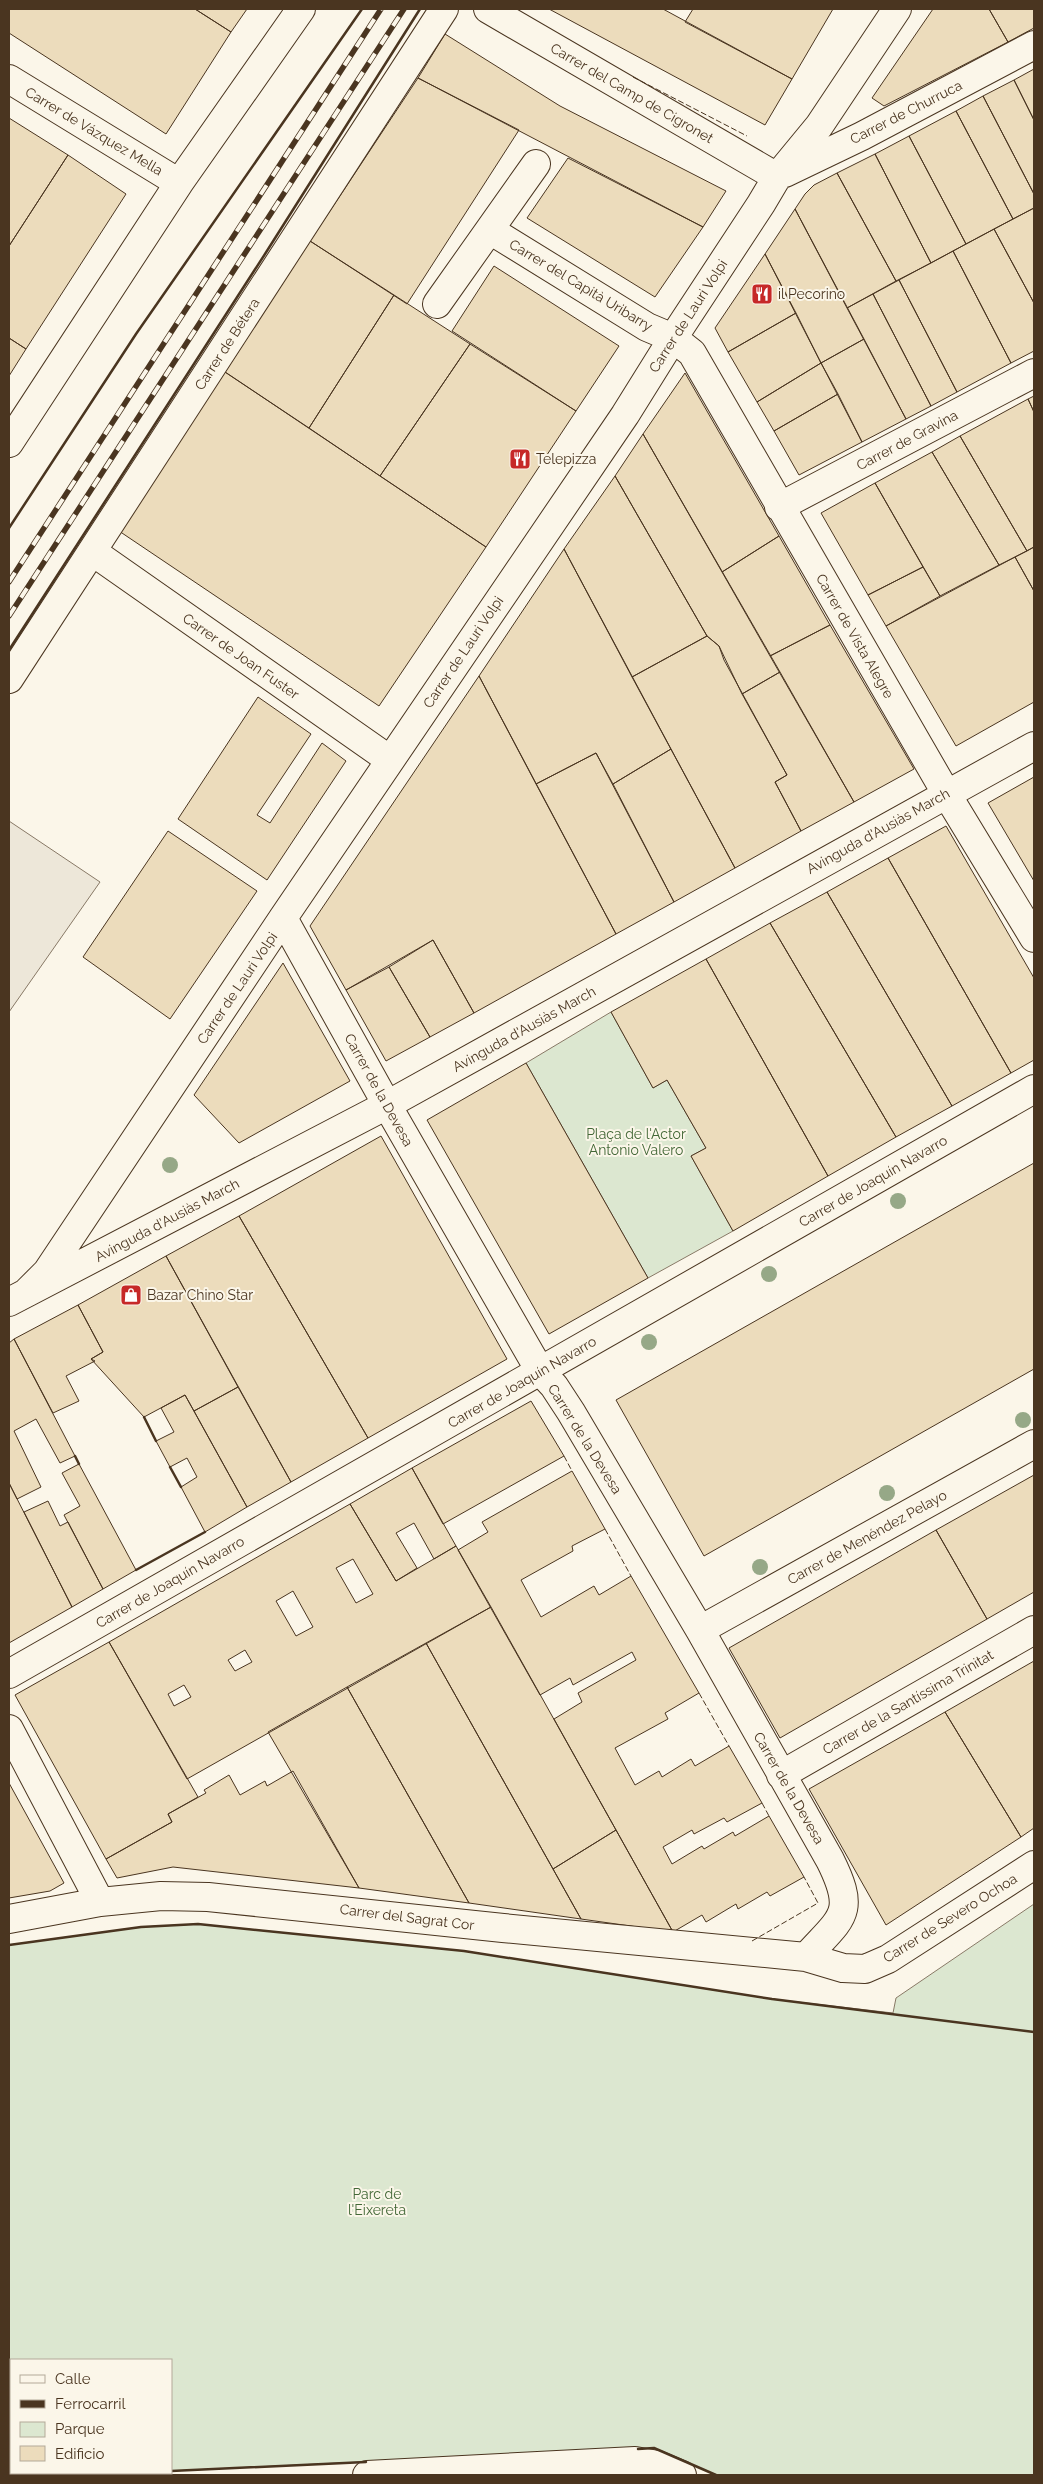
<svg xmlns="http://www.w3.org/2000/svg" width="1043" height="2484" font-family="Raleway,sans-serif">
  <rect width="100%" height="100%" fill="#fbf6e9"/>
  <path fill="#dce7d0" stroke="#887966" d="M611 1012 653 1088 667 1080 706 1148 691 1156 733 1231 648 1278 526 1063Z
    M1034 1904V2475H716L654 2448 171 2471V2360H11V2473H127L9 2475V1945L141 1927 198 1924 464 1951 772 1999 893 2013 896 1998Z"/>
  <path fill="#ede7d9" stroke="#887966" d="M9 821 100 882 9 1012Z"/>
  <path fill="#ecdcbc" stroke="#4a3520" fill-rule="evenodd" d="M9 9H195L231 32 166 134 9 33Z
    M195 9H247L231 32Z
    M549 9H663L792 79 765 125Z
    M693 9H833L792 79 685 22Z
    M933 9H989L1008 42 884 106 872 98Z
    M989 9H1034V28L1008 42Z
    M445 34 560 106 726 191 703 227 418 78Z
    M1034 69V120L1014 80Z
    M418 78 519 130 407 304 310 241Z
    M1014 80 1034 120V194L983 96Z
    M983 96 1034 194V208L1013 219 956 111Z
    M956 111 1013 219 966 244 909 136Z
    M9 118 68 155 9 246Z
    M909 136 966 244 931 263 875 154Z
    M875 154 931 263 896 281 837 173Z
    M68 155 126 194 26 349 9 338V246Z
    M568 158 703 227 655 297 527 218Z
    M837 173 896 281 847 308 795 209 805 194 814 185Z
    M1034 208V303L994 229Z
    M795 209 864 339 821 363 765 254Z
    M994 229 1034 303V351L1011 363 953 251Z
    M310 241 394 295 309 428 225 372Z
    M953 251 1011 363 957 392 899 280Z
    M765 254 796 313 728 352 715 328Z
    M494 266 619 346 576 411 452 331Z
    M899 280 957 392 931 406 873 294Z
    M873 294 931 406 906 419 847 308Z
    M394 295 470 344 380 476 309 428Z
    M796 313 821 363 757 402 728 352Z
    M9 338 26 349 9 376Z
    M864 339 906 419 862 442 821 363Z
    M470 344 576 411 486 547 380 476Z
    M821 363 838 394 774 431 757 402Z
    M225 372 486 547 379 706 119 531Z
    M685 373 779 536 722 572 643 434Z
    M838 394 862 442 799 475 774 431Z
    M1034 396V412L1028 399Z
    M1028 399 1034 412V547L1027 551 960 436Z
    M643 434 780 672 742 694 719 646 707 636 615 476Z
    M960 436 1027 551 999 565 932 452Z
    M932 452 999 565 940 596 875 483Z
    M615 476 707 636 632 677 564 549Z
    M875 483 923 567 868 595 821 513Z
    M779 536 830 625 770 656 722 572Z
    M1034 547V591L1015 557Z
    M564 549 671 749 613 784 596 753 536 784 479 676Z
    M1015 557 1034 591V702L956 746 886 626Z
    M923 567 940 596 886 626 868 595Z
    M830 625 914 769 854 802 770 656Z
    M707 636 719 646 724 660 787 775 775 782 801 831 735 868 632 677Z
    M780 672 854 802 801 831 775 782 787 775 742 694Z
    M479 676 616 934 474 1013 433 940 346 990 310 926Z
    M258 697 311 734 257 815 270 823 322 743 346 761 267 880 178 819Z
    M671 749 735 868 674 902 613 784Z
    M596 753 674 902 616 934 536 784Z
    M1034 777V881L988 803Z
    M946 826 1034 978V1060L1011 1073 888 858Z
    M168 831 257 891 170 1019 83 957Z
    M888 858 1011 1073 952 1106 827 892Z
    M827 892 952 1106 896 1137 770 923Z
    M770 923 896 1137 828 1176 706 959Z
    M433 940 474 1013 430 1037 389 967Z
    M706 959 828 1176 733 1231 691 1156 706 1148 667 1080 653 1088 611 1012Z
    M283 963 350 1081 239 1143 194 1095Z
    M389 967 430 1037 386 1061 346 990Z
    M526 1063 648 1278 549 1334 427 1120Z
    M381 1136 507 1359 368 1438 239 1216Z
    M1034 1163V1369L704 1556 616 1400Z
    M239 1216 368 1438 291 1482 166 1256Z
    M166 1256 238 1387 194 1411 185 1395 144 1417 91 1359 103 1352 78 1305Z
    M78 1305 103 1352 91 1359 95 1361 66 1376 79 1401 53 1413 14 1339Z
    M14 1339 75 1456 60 1463 36 1419 14 1431 41 1487 17 1499 9 1483V1343Z
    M238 1387 291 1482 247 1507 194 1411Z
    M185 1395 247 1507 205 1532 181 1487 197 1477 187 1458 170 1467 156 1441 174 1432 161 1408Z
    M531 1401 564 1456 443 1524 412 1468Z
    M79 1464 136 1570 103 1589 64 1515 80 1506 62 1473Z
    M412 1468 456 1546 434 1559 414 1523 396 1533 417 1568 396 1581 350 1504Z
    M572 1471 605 1529 572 1546 573 1551 521 1580 541 1617 594 1586 599 1595 631 1576 699 1693 665 1713 668 1719 615 1748 635 1785 659 1771 662 1777 691 1759 695 1766 729 1746 762 1803 727 1822 724 1818 694 1834 692 1830 663 1847 672 1864 702 1846 704 1849 733 1832 735 1836 769 1816 804 1877 770 1896 767 1892 738 1909 736 1904 706 1922 702 1915 673 1932 554 1719 582 1702 578 1693 636 1660 632 1652 573 1685 570 1678 540 1695 458 1550 488 1532 482 1522Z
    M1034 1475V1592L987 1619 936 1530Z
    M9 1483 72 1607 9 1643Z
    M48 1501 60 1526 68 1522 103 1589 72 1607 24 1512Z
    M350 1504 396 1581 456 1546 491 1607 187 1779 109 1642ZM353 1559 373 1594 356 1603 336 1568ZM293 1591 313 1627 296 1636 276 1601ZM245 1650 252 1662 235 1671 228 1660ZM184 1685 191 1697 174 1706 168 1694Z
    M936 1530 987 1619 780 1738 729 1648Z
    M491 1607 616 1830 553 1869 426 1643Z
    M109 1642 198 1797 168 1814 172 1822 106 1859 15 1695Z
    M426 1643 553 1869 581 1919 469 1903 347 1687Z
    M1034 1661V1828L1021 1837 945 1712Z
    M347 1687 469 1903 359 1888 268 1732Z
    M945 1712 1021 1837 886 1925 809 1789Z
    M293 1771 359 1888 173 1867 117 1878 106 1859 172 1822 168 1814 206 1793 204 1790 229 1775 240 1795 265 1781 267 1786Z
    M9 1783 64 1883 50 1891 9 1898Z
    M616 1830 673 1932 581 1919 553 1869Z"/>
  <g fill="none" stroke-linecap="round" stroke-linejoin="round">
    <g stroke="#4a3520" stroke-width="30">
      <path id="minor" d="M488 9 777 177
        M9 79 179 183
        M785 173 862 136 1034 45
        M490 230 647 327 673 338 692 353 946 793 1034 938
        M437 304 536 164
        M9 443 179 183 301 9
        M779 507 1034 373
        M93 552 390 760
        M9 679 444 9
        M283 918 387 1105 540 1371 554 1386 571 1412 700 1630 830 1860C857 1914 842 1917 806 1957
        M26 1293 47 1272 283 918 625 415 673 338 761 204 777 177 819 126 897 9
        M9 1302 387 1105 1034 746
        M700 1630 1034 1444
        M9 1674 1034 1089
        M9 1729 100 1902
        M781 1775 1034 1630
        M9 1919 100 1902 161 1896 208 1897 503 1928 806 1957 843 1968 865 1969 888 1959 1034 1865
        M367 2475 635 2461 658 2465 682 2475"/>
    </g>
    <use href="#minor" stroke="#fbf6e9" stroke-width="28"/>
    <g stroke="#4a3520" stroke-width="5.5">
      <path id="rail" d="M9 582 381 9
        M9 616 404 9"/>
    </g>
    <use href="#rail" stroke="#fbf6e9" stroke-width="4" stroke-dasharray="11" stroke-linecap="butt"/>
    <path stroke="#4a3520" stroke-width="1" stroke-dasharray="6 2.5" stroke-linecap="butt" d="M633 77 747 136
      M564 1456 572 1471
      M605 1529 631 1576
      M699 1693 729 1746
      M762 1803 769 1816
      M752 1941 818 1903 804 1877"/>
    <path stroke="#4a3520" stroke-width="2.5" d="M9 528 136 334 362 9
      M9 650 265 254 420 9
      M144 1417 156 1441
      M75 1456 79 1464
      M170 1467 181 1487
      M136 1570 205 1532
      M9 1945 141 1927 198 1924 464 1951 772 1999 1034 2032
      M638 2449 654 2448 716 2475
      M171 2471 366 2462
      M73 2475 127 2473"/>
  </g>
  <g fill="#96a887">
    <circle cx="170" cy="1165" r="8"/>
    <circle cx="898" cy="1201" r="8"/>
    <circle cx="769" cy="1274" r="8"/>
    <circle cx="649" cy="1342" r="8"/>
    <circle cx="1023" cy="1420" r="8"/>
    <circle cx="887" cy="1493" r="8"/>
    <circle cx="760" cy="1567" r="8"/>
  </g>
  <defs>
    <g id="restaurant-square" transform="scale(1.125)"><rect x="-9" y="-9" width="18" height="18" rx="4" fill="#c62828" stroke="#fbf6e9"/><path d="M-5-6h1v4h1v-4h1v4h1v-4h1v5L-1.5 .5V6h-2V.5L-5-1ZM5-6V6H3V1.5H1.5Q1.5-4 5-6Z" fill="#fff"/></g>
    <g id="shop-square" transform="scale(1.125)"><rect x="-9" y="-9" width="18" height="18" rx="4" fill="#c62828" stroke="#fbf6e9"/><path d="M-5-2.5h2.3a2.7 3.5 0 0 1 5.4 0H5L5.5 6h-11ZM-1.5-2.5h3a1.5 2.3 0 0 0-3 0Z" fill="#fff"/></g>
  </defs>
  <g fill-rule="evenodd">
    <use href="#restaurant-square" x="762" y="294"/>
    <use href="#restaurant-square" x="520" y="459"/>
    <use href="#shop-square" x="131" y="1295"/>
  </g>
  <g text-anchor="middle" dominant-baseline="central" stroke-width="4" stroke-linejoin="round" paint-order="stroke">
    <g font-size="14" fill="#4a3520" stroke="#fbf6e9">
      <text transform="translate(632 93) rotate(30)">Carrer del Camp de Cigronet</text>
      <text transform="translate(906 112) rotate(-27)">Carrer de Churruca</text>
      <text transform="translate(94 131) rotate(31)">Carrer de Vázquez Mella</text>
      <text transform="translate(581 285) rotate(31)">Carrer del Capità Uribarry</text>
      <text transform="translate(688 316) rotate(-57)">Carrer de Lauri Volpi</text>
      <text transform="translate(227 344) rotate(-57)">Carrer de Bétera</text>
      <text transform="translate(907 440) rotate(-28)">Carrer de Gravina</text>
      <text transform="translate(855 636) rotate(60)">Carrer de Vista Alegre</text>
      <text transform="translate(463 652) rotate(-56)">Carrer de Lauri Volpi</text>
      <text transform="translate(241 656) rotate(35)">Carrer de Joan Fuster</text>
      <text transform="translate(878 831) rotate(-29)">Avinguda d'Ausiàs March</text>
      <text transform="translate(237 988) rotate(-56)">Carrer de Lauri Volpi</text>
      <text transform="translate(524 1029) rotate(-29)">Avinguda d'Ausiàs March</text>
      <text transform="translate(379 1090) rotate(61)">Carrer de la Devesa</text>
      <text transform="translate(873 1181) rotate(-30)">Carrer de Joaquín Navarro</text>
      <text transform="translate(167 1220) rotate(-28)">Avinguda d'Ausiàs March</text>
      <text transform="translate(522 1382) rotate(-30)">Carrer de Joaquín Navarro</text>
      <text transform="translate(585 1439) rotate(58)">Carrer de la Devesa</text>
      <text transform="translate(867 1537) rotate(-29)">Carrer de Menéndez Pelayo</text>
      <text transform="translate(170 1582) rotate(-30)">Carrer de Joaquín Navarro</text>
      <text transform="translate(908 1702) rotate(-30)">Carrer de la Santíssima Trinitat</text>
      <text transform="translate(789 1788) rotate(60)">Carrer de la Devesa</text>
      <text transform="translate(407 1917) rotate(7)">Carrer del Sagrat Cor</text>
      <text transform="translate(950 1918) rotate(-32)">Carrer de Severo Ochoa</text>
    </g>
    <g font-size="14" fill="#4a3520" stroke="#fbf6e9" text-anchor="start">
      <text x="778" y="294">il Pecorino</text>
      <text x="536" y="459">Telepizza</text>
      <text x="147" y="1295">Bazar Chino Star</text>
    </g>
    <g font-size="14" fill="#436837" stroke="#fbf6e9">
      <text x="636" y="1134">Plaça de l'Actor<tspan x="636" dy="16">Antonio Valero</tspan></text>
      <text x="377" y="2194">Parc de<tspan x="377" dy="16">l'Eixereta</tspan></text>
    </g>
  </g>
  <rect width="1043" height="2484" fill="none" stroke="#4a3520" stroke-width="20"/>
  <rect x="10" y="2359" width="162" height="115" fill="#fbf6e9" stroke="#b4a999"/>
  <rect x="20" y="2375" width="25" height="8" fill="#fbf6e9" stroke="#b4a999"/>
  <text x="55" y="2384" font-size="15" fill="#4a3520">Calle</text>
  <rect x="20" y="2400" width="25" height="8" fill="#4a3520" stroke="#b4a999"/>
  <text x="55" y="2409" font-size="15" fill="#4a3520">Ferrocarril</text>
  <rect x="20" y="2422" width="25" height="15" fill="#dce7d0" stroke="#b4a999"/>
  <text x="55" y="2434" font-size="15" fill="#4a3520">Parque</text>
  <rect x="20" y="2446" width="25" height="15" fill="#ecdcbc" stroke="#b4a999"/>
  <text x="55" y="2459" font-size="15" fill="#4a3520">Edificio</text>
</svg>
